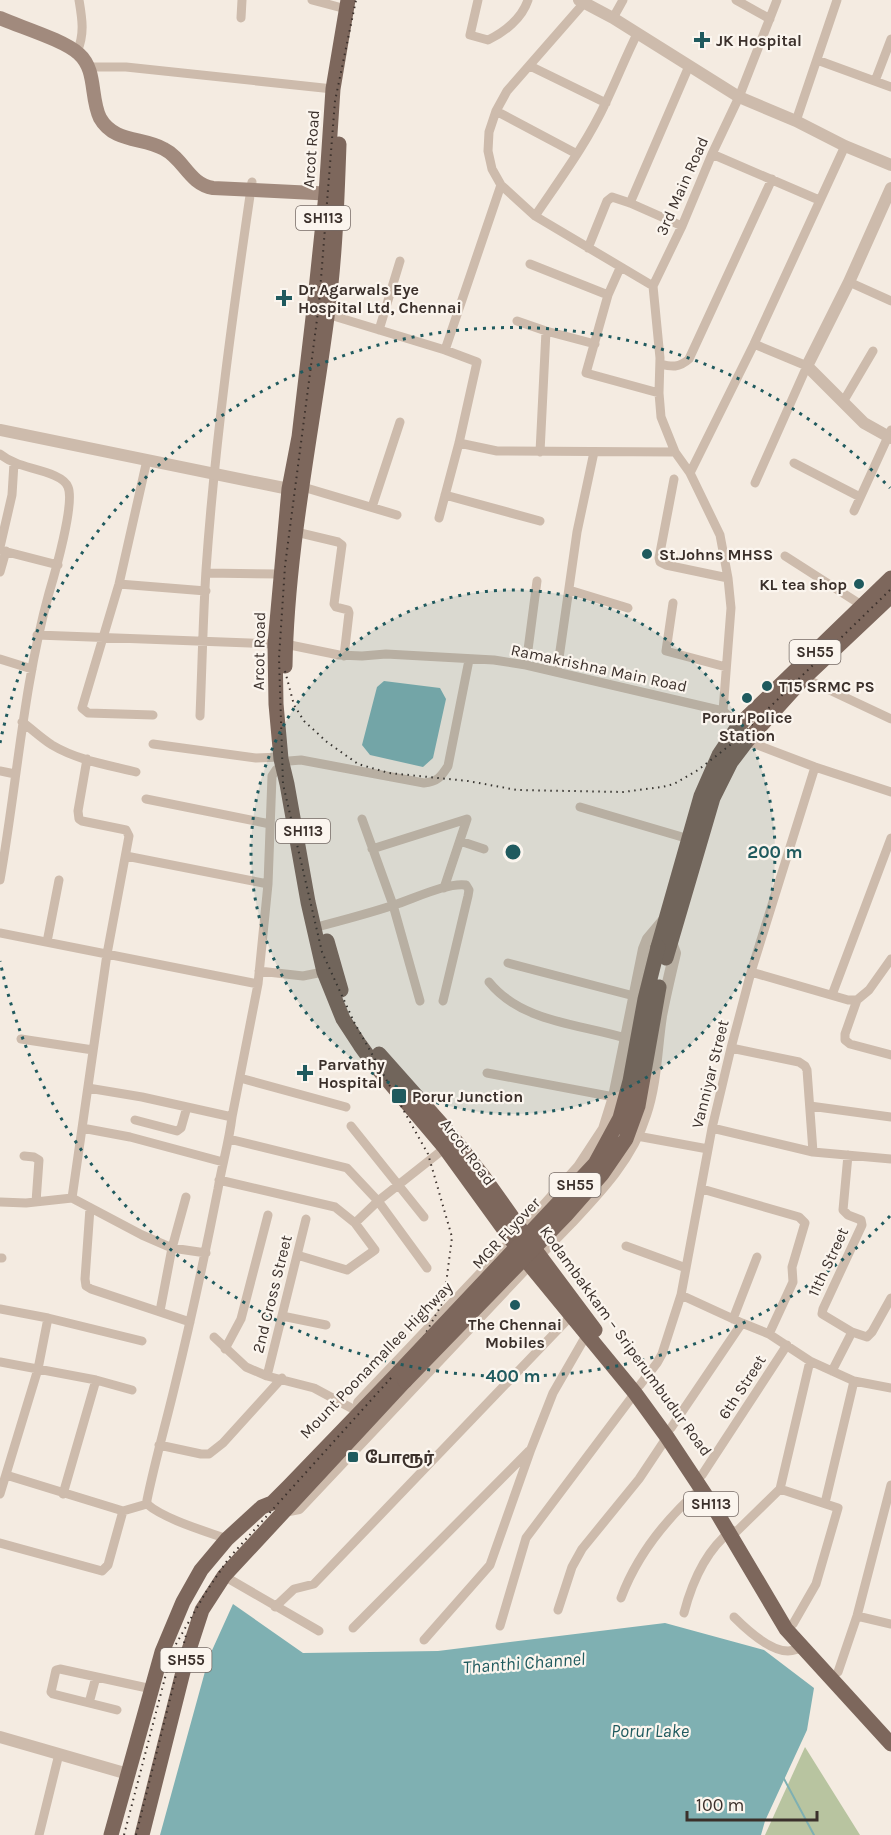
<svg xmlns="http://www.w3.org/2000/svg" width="891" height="1835" font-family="Karla,'Noto Sans Tamil',sans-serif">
  <rect width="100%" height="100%" fill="#f4ebe1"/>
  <path fill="#b8c4a0" d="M805 1747 860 1835H765Z"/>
  <path fill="#7fb0b2" d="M384 681 440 688 446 699 433 758 423 767 370 755 362 745 377 687Z
    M233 1604 303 1653 438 1651 665 1623 764 1650 814 1688 807 1730 765 1821 761 1835H160L209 1657Z"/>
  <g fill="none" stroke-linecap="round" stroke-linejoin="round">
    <path stroke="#7fb0b2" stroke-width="2" d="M783 1777 814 1835"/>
    <path stroke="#cdbbac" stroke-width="9" d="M312 0 346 9
      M478 0 470 35 488 40C505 32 522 18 528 0
      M736 0 770 19
      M584 3 507 91 496 111 489 132 488 151 492 169 501 185 535 216 653 286
      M241 18 242 0
      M613 18 623 0
      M77 52C85 34 82 18 79 0
      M817 60 891 87
      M530 66 606 103
      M89 67H126L333 89
      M875 81 891 39
      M496 111 577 154
      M796 121 837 0
      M712 154 819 200
      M630 203 689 66
      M535 216C560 179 587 143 606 102 617 79 626 56 637 34
      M588 248 607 201 612 197 630 203 682 226
      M530 264 608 295
      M620 268 608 295 586 373 659 393
      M849 282 891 301
      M653 286 660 358 659 393 661 417 675 452 690 473 720 535 728 578 731 608 723 711
      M653 286 682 226 712 154 739 97 777 0
      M327 314 445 350 477 362 459 443 439 518
      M517 321 546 331 595 344
      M379 330 400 261
      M754 344 807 366 755 483
      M445 350 501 185
      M660 364C672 367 679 368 689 359L772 179
      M843 402 873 351
      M459 443 497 451 675 452
      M540 452 546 331
      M0 454C5 458 10 461 16 463 29 469 63 473 68 487 75 503 55 573 49 593 23 687 17 784 0 880
      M147 460 119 584 82 708 88 713 153 715
      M794 463 860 497
      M690 473 754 344 845 146
      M674 479 659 558 660 562 666 565 728 578
      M303 487 397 515
      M445 495 540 521
      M372 507 400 422
      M854 511 891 430
      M296 532 338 542 342 545 334 604 336 607 348 610 349 613 344 656
      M0 547 12 495 14 463
      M0 550 58 565
      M785 556 863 606
      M0 572 6 551
      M206 573 280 574
      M119 584 206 591
      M569 590 628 608
      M673 603 666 651 726 667
      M37 635 275 644
      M285 644 339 655 362 656 386 654 494 660 526 665 723 711 739 725
      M0 659 32 669
      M526 665 537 581
      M557 672 577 532 594 452
      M804 678 891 719
      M200 716C202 667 203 619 206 570 215 441 233 311 252 182
      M22 722C32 729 41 738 52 745 77 760 108 765 136 772
      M747 741 815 767 891 792
      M153 744 256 758 281 757
      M289 761 301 760 424 783C437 782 441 777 448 766L469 660
      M0 771 15 774
      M146 799 270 824
      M580 807 689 839
      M362 819 393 905 420 1001
      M460 841 484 849
      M372 849 467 819 444 888
      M126 856 268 884
      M313 928C340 921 367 914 394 905 413 899 448 882 466 885L469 890 468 896 443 1001
      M0 933 258 984
      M47 942 59 880
      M508 963 634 996
      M259 971 303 976 328 971
      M751 972 848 1000H857L869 990 891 959
      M489 982C521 1022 579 1024 625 1038
      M832 995 891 838
      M857 1000 845 1034V1040L850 1044 891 1055
      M21 1039 93 1050
      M731 1048 799 1062 805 1066 807 1070 813 1152
      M487 1073 614 1097
      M240 1078 346 1107
      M88 1088 142 1097 232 1117
      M810 1106 891 1117
      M135 1120 177 1131 181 1128 187 1107
      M351 1126 424 1217
      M82 1128 130 1137 223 1162
      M712 1128 813 1152 891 1159
      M637 1136 708 1149
      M229 1139 347 1168 378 1201 427 1268
      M848 1155 843 1210 848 1215 861 1220 862 1225 823 1309 822 1314 852 1332 867 1337 872 1332 891 1298
      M24 1156 34 1157 39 1160 36 1202
      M219 1180 335 1207 355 1223 375 1250 347 1270 297 1255
      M702 1189 799 1217 805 1223 792 1267 793 1282 769 1334
      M72 1198 107 954 129 836 126 830 82 821 79 819 78 811 87 759
      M0 1202 26 1203 72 1198 142 1235 172 1248 206 1253
      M90 1208 85 1279 86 1286 91 1289 190 1322
      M355 1223 378 1201 445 1148
      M626 1246 686 1268
      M0 1258H2
      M681 1295 742 1323 769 1334 810 1361 854 1381 891 1388
      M0 1309 48 1318 142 1341
      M160 1311 172 1248 186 1197
      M282 1316 326 1325
      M733 1319 757 1257
      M214 1337 246 1367 267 1376 314 1388 353 1409
      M225 1349 241 1319 268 1215
      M0 1362 96 1380 132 1390
      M832 1371 852 1332
      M267 1376 306 1219
      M640 1385 657 1363 662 1354 681 1295 712 1128 731 1048 751 972 815 767
      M671 1428 742 1323
      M159 1445 201 1454H209L223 1443 282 1378
      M6 1475 123 1511
      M702 1475 787 1345
      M780 1489 838 1508 816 1584 793 1624
      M0 1494 38 1369 48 1318
      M63 1494 96 1380
      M825 1503 854 1381
      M147 1504V1500C155 1461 166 1423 175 1385 191 1320 205 1255 218 1189 222 1165 229 1142 232 1117L258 984 268 884 272 776 276 770 283 765
      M147 1504C164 1519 205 1531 227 1539
      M736 1532 780 1489 810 1361
      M0 1543 102 1571 108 1565 123 1511 147 1504
      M224 1576 319 1631
      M621 1598C637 1555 667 1518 701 1488
      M275 1607 294 1589 314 1584 571 1316
      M558 1610 572 1567 582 1549 639 1479 667 1437
      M684 1613C692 1582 706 1550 732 1530
      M857 1616 891 1624
      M734 1617C746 1629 770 1651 788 1651 793 1651 798 1649 803 1648
      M500 1626 526 1538 635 1393
      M353 1628 529 1451
      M424 1640 490 1565 531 1449 553 1393 587 1334
      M838 1672 857 1616 891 1485
      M89 1703 96 1677
      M117 1710 53 1694 51 1692 56 1670 60 1669 152 1689
      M39 1835 59 1754"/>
    <path stroke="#cdbbac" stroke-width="12" d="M579 0 613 18 739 97 796 121 845 146 891 165
      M891 188 849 282 807 366 864 423 891 438
      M0 430 289 489
      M359 1403 522 1231 579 1167 604 1129 614 1097 644 949 648 939 664 920
      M284 1511 299 1508 529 1264C544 1251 557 1236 571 1222 601 1190 632 1157 645 1115 656 1083 656 1048 661 1016 665 995 670 974 675 953L672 945
      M0 1737 128 1774"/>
    <path stroke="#a18a7d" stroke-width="14" d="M0 18C20 27 64 40 79 54 97 70 90 98 100 118 114 143 143 137 164 149 184 159 189 184 213 188L335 194"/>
    <path stroke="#7d675c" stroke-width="15" d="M348 0 333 89 326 194 314 309 299 437 289 489 275 644 276 704 281 759 287 784 308 902 324 972 343 1019 360 1045 373 1063 445 1148 529 1264 635 1393 667 1437 716 1511 786 1629 891 1744
      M285 666C287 549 312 433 327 317 335 260 337 202 339 144
      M327 941 341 990
      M658 947 701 796 719 755 739 725 891 578
      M666 958 713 798 731 762 747 741 804 678 891 596
      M379 1054 451 1135 483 1176 539 1255 595 1330
      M111 1835 162 1652 183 1602 201 1570 227 1539 262 1507 272 1503 289 1486 399 1372
      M142 1835 187 1656 202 1610 224 1576 405 1381"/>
    <path stroke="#3b302b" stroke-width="2" stroke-dasharray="1.5 4.5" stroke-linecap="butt" d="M285 671 294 705 304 721 327 742 358 764 389 773 468 781 517 790 623 792 662 787 674 784 698 770 734 742 891 589
      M124 1835 172 1651 206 1592 229 1558 417 1349 444 1300 452 1237 428 1154 354 1022 322 952 283 784 279 658 285 566 319 304 335 101 356 0
      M136 1835 186 1635"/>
    <path stroke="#7d675c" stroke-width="15" d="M399 1372 595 1164 620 1118 630 1081 645 999 658 947
      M405 1381 566 1215 602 1174 626 1139 638 1106 659 987"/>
  </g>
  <circle cx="513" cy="852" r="262" fill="#1f5a5e" fill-opacity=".12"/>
  <g fill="none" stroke="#1f5a5e" stroke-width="3" stroke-dasharray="3 6">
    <circle cx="513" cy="852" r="262"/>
    <path d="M890 1216A524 524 0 0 1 0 961M0 743A524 524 0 0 1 890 488"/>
  </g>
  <g fill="#1f5a5e" stroke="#fbf5ee" stroke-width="2">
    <path d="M699 31h6v6h6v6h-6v6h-6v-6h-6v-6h6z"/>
    <path d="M281 289h6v6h6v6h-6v6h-6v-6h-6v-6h6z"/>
    <circle cx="647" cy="554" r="6"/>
    <circle cx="859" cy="584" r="6"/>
    <circle cx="767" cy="686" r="6"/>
    <circle cx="747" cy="698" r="6"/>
    <path d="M302 1064h6v6h6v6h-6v6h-6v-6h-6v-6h6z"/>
    <rect x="391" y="1088" width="16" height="16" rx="3"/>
    <circle cx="515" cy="1305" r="6"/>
    <rect x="347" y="1451" width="12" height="12" rx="3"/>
  </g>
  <g text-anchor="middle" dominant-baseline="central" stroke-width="4.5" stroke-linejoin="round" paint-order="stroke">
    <g fill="#fbf5ee" stroke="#756b66" stroke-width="1.5">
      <rect x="296" y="206" width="54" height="24" rx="4.5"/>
      <rect x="789.5" y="640" width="51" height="24" rx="4.5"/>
      <rect x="276" y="819" width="54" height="24" rx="4.5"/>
      <rect x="549.5" y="1173" width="51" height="24" rx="4.5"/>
      <rect x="684" y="1492" width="54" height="24" rx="4.5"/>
      <rect x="160.5" y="1648" width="51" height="24" rx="4.5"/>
    </g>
    <g font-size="15" font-weight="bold" fill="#3b302b">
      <text x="323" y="218">SH113</text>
      <text x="815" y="652">SH55</text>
      <text x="303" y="831">SH113</text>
      <text x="575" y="1185">SH55</text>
      <text x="711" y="1504">SH113</text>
      <text x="186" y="1660">SH55</text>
    </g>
    <g font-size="16" font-weight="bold" fill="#3b302b" stroke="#fbf5ee" text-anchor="start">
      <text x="716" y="40">JK Hospital</text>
      <text x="298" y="289">Dr Agarwals Eye<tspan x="298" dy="18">Hospital Ltd, Chennai</tspan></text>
      <text x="659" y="554">St.Johns MHSS</text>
      <text x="847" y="584" text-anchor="end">KL tea shop</text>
      <text x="779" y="686">T15 SRMC PS</text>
      <text x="747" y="717" text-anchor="middle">Porur Police<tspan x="747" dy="18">Station</tspan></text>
      <text x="318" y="1064">Parvathy<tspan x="318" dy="18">Hospital</tspan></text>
      <text x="412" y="1096">Porur Junction</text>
      <text x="515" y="1324" text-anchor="middle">The Chennai<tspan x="515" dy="18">Mobiles</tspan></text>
      <text x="365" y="1457">போரூர்</text>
    </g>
    <g font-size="16" fill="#3b302b" stroke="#fbf5ee">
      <text transform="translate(311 149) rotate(-86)">Arcot Road</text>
      <text transform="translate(682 186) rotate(-66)">3rd Main Road</text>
      <text transform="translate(259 651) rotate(-89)">Arcot Road</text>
      <text transform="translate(599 668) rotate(12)">Ramakrishna Main Road</text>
      <text transform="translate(710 1074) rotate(-76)">Vanniyar Street</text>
      <text transform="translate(468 1152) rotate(53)">Arcot Road</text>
      <text transform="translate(506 1233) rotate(-47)">MGR FLyover</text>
      <text transform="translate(828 1262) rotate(-65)">11th Street</text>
      <text transform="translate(272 1294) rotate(-76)">2nd Cross Street</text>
      <text transform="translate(626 1341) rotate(54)">Kodambakkam – Sriperumbudur Road</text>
      <text transform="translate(376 1360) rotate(-46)">Mount Poonamallee Highway</text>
      <text transform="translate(742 1387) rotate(-57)">6th Street</text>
    </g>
    <g font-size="18" font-style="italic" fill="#1f5a5e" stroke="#fbf5ee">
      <text transform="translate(524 1663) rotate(-4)">Thanthi Channel</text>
      <text x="650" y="1731">Porur Lake</text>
    </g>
  </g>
  <circle cx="513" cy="852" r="9" fill="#1f5a5e" stroke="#fbf5ee" stroke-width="3"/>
  <g font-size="18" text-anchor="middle" font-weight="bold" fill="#1f5a5e" stroke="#fbf5ee" stroke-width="4.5" stroke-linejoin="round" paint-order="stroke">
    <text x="775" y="858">200 m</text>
    <text x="513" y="1382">400 m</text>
  </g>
  <path d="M687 1811v9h130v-9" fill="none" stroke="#3b302b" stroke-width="3"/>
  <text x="696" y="1811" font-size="18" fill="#3b302b" stroke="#fbf5ee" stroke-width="4.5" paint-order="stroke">100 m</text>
</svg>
